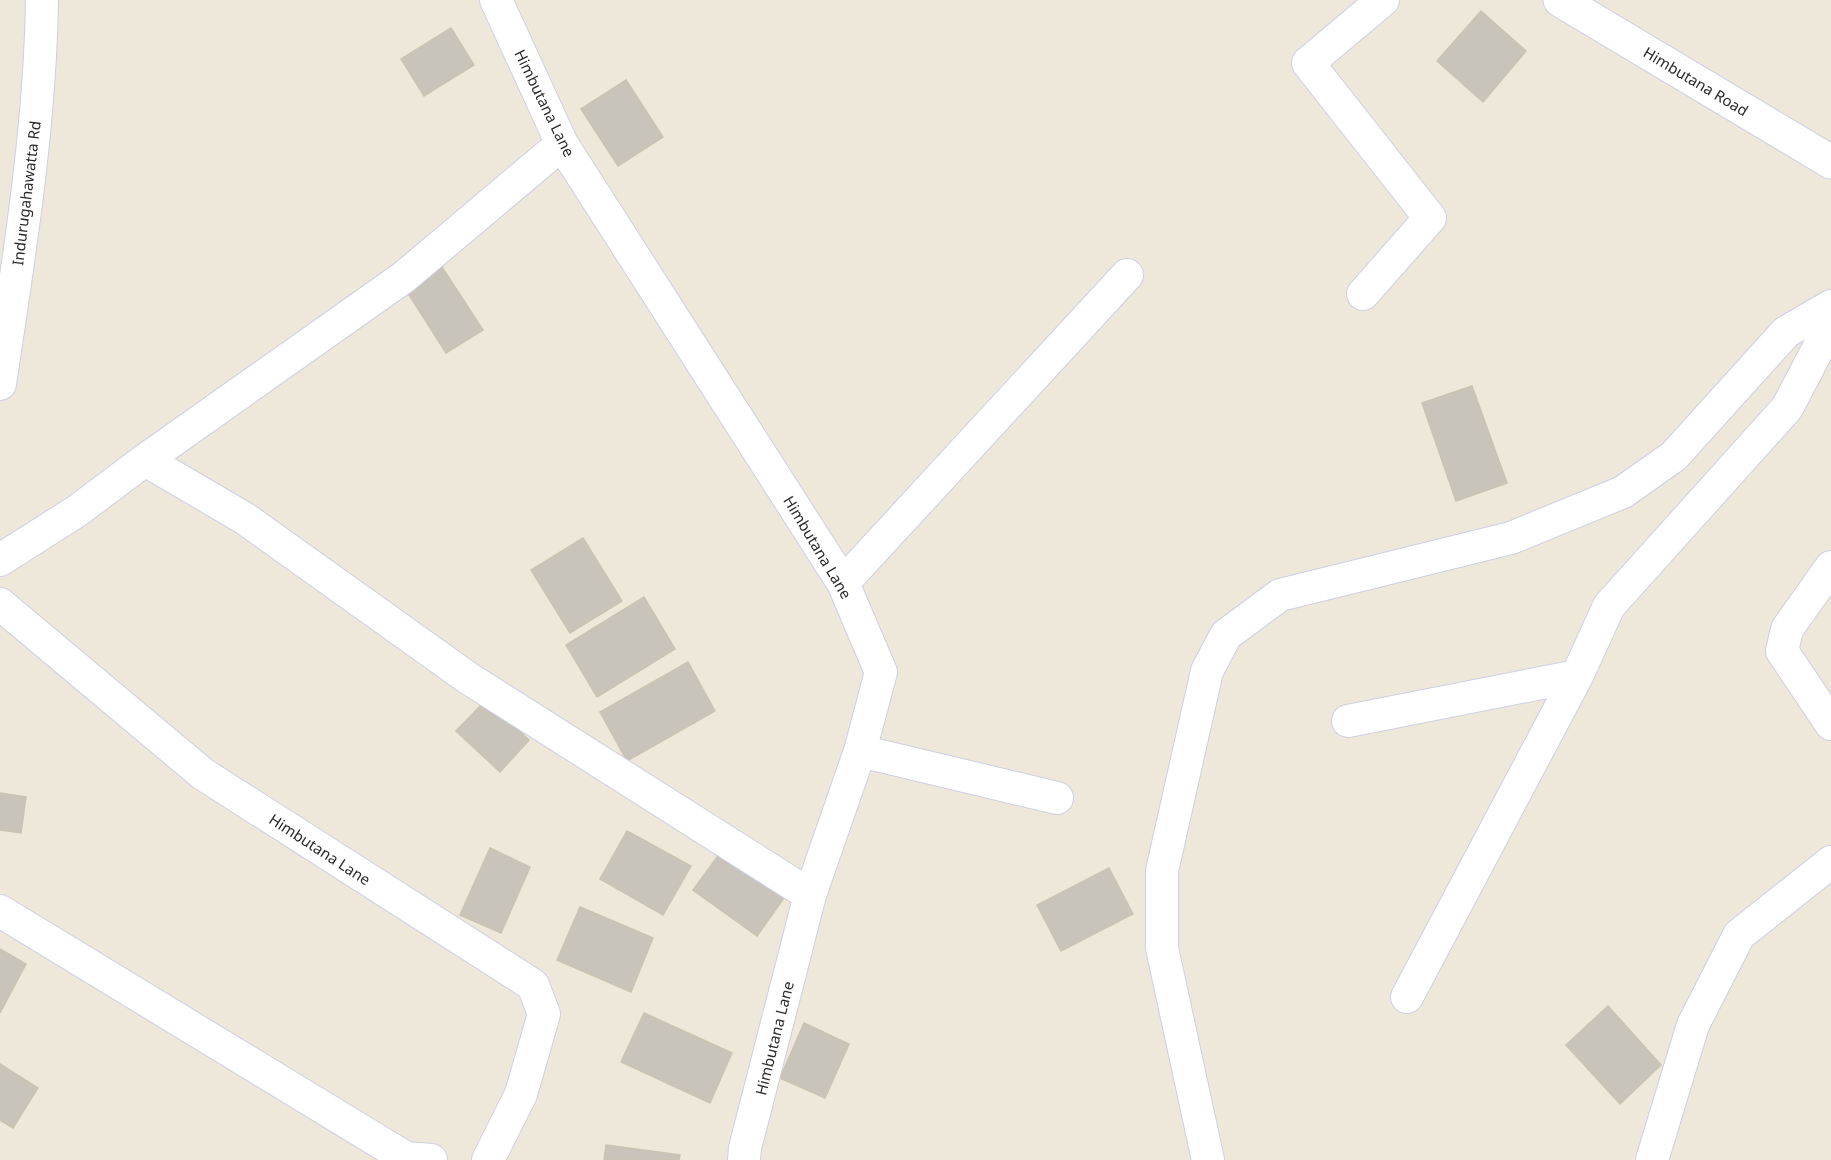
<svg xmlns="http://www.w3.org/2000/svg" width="1831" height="1160" font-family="'Noto Sans',sans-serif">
  <rect width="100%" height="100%" fill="#ede8d9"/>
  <path fill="#c8c4b9" stroke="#c9c4b2" stroke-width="1.5" d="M1481 11 1526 51 1483 102 1437 61Z
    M451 28 474 65 424 96 401 59Z
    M626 80 663 137 618 166 581 109Z
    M438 261 483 330 446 353 402 284Z
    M1472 386 1507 483 1456 501 1422 403Z
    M583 538 622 601 570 633 531 570Z
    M644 597 675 649 597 697 566 645Z
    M688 662 715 711 627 761 600 712Z
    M486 700 529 740 500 772 456 731Z
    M0 793 26 797 21 833 0 830Z
    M627 831 691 866 663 915 600 879Z
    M490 848 530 867 501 933 460 915Z
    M720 853 784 898 757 936 693 890Z
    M1109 868 1133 914 1061 951 1037 905Z
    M580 907 653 938 631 992 557 960Z
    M0 949 26 964 0 1013Z
    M1608 1006 1661 1065 1620 1104 1566 1045Z
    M644 1013 732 1053 710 1103 621 1062Z
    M804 1023 849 1044 825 1098 780 1078Z
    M0 1064 38 1088 13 1128 0 1120Z
    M606 1145 680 1155 679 1160H604Z"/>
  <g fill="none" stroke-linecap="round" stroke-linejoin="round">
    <g stroke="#cecfe4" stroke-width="34">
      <path id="minor" d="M496 0 562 144 843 583 881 672 860 751 810 895 745 1148 744 1160
        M1363 294 1430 218 1308 63 1383 0
        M0 384C19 257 40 129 42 0
        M145 460 244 518 468 678 810 895
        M0 560 77 511 145 460 404 277 562 144
        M1831 567 1787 629 1782 651 1831 724
        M843 583 1127 275
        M0 604 203 774 533 985 544 1014 521 1094 488 1160
        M1348 721 1577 676
        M860 751 1057 798
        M0 911 406 1158 431 1160
        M1407 997 1577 676 1609 606 1787 408 1831 324
        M1208 1160 1162 948V871L1207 671 1226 635 1280 595 1511 538 1623 492 1674 456 1786 332 1831 306
        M1652 1160 1693 1025 1739 935 1831 862"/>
    </g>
    <g stroke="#cecfe4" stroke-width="35">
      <path id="tertiary" d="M1560 0 1831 162"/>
    </g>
    <use href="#minor" stroke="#fff" stroke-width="32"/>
    <use href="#tertiary" stroke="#fff" stroke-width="33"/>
  </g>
  <g text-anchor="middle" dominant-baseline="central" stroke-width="4.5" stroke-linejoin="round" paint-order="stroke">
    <g font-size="15" fill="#292929" stroke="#fff">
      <text transform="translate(1696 81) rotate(31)">Himbutana Road</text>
      <text transform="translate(545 103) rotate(64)">Himbutana Lane</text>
      <text transform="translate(26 193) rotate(-83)">Indurugahawatta Rd</text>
      <text transform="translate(818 547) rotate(59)">Himbutana Lane</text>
      <text transform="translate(320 849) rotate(33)">Himbutana Lane</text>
      <text transform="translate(774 1038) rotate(-76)">Himbutana Lane</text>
    </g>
  </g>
</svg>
